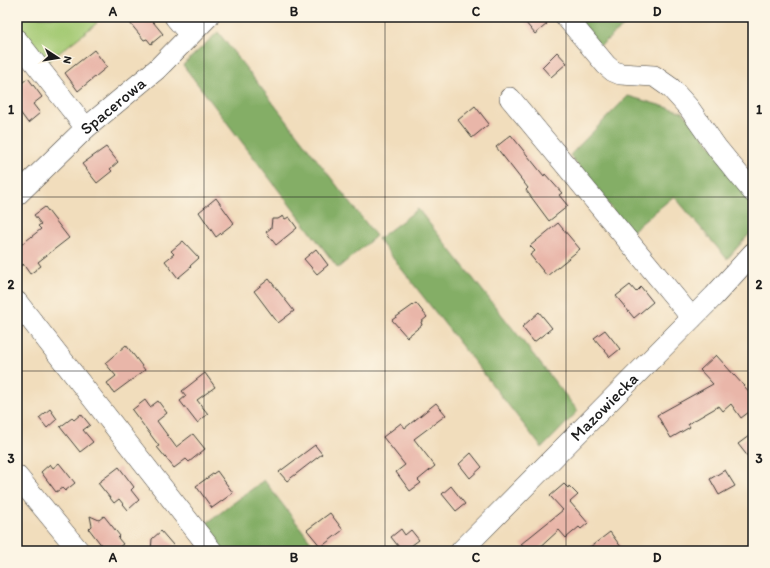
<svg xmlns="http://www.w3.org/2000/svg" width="770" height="568" font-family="Itim,sans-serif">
  <rect width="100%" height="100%" fill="#fcf5e5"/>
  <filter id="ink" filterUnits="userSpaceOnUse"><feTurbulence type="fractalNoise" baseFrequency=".025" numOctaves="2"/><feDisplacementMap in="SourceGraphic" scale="8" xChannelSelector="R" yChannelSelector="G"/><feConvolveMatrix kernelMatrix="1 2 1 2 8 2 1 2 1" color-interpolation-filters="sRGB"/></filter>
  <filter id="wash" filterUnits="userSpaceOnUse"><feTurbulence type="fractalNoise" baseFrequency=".012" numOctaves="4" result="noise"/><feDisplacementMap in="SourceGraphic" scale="16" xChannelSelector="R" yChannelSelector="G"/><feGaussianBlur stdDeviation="0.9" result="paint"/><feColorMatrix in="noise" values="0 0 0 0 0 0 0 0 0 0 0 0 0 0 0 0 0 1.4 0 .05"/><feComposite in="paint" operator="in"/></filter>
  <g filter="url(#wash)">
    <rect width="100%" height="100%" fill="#f1ddbc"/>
    <path fill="#a5ca74" stroke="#607348" d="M17 17H92L97 23 45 64 17 28Z"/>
    <path fill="#84ae66" stroke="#506541" d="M576 17H634L600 46Z
      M218 32 376 236 338 268 183 65Z
      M628 96 683 112 753 195V230L727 259 674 196 630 233 570 155Z
      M418 209 578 411 542 448 378 239Z
      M264 480 318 551H222L203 526Z"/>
    <g id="blocks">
      <path fill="#e9b6a9" d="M125 17H149L163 34 151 44 147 39 144 40Z
        M521 17H541L547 24 535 34Z
        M94 50 107 67 78 91 65 73Z
        M557 52 567 63 551 77 542 67Z
        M28 78 42 97 33 104 40 113 28 123 17 108V87Z
        M475 106 489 124 472 138 458 120Z
        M511 135 544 176 545 174 562 193 559 195 568 206 549 221 526 190 528 188 496 147Z
        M106 147 118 162 110 169 112 171 97 183 82 164Z
        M216 198 234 223 216 237 199 212Z
        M45 207 69 238 38 262 41 266 30 274 23 264 17 269V248L41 229 38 226 41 224 34 215Z
        M283 216 285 219 289 217 297 228 276 245 266 232 271 228 272 219H278Z
        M558 223 580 249 547 276 530 255 535 251 530 246Z
        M183 241 199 258 190 266 191 267 178 278 165 261 174 254 171 251Z
        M316 249 328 265 317 274 304 259Z
        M269 279 294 311 278 323 254 291Z
        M630 285 636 292 641 287 653 302 634 318 616 296Z
        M416 303 427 317 421 322 422 325 407 337 392 320Z
        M539 312 552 328 534 342 522 327Z
        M605 330 620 349 610 357 594 338Z
        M126 345 145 370 114 393 107 383 116 376 105 363Z
        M716 355 753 396V409L741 418 731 404 723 411 719 406 688 424 690 427 671 438 657 415 713 384 700 370Z
        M205 373 215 387 197 400 208 414 197 423 180 401 186 396 182 391Z
        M145 400 150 407 158 401 167 413 157 421 176 447 193 434 205 449 189 462 186 459 174 468 157 447 159 446 132 410Z
        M436 403 446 415 414 439 435 466 418 480 421 483 410 491 396 472 405 465 383 437 401 423 405 428Z
        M50 409 57 419 47 428 39 418Z
        M81 414 90 425 83 430 93 442 80 452 60 427 72 418 74 420Z
        M753 433V463L738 444Z
        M315 445 322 454 287 481 279 472Z
        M471 453 482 467 470 478 459 464Z
        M59 463 75 483 65 491 62 488 56 492 41 472 50 464 53 468Z
        M119 467 134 487 131 490 139 500 128 510 119 499 114 503 98 483Z
        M725 470 735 486 719 495 710 479Z
        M217 471 233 493 212 508 196 486Z
        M564 484 568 488 569 486 578 495 570 502 588 523 581 529 579 527 566 538 559 530 536 551H526L521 544 563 510 550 496Z
        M451 486 465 504 456 511 442 494Z
        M330 513 343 530 321 547 307 530Z
        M90 516 99 520 104 516 120 536 118 538 123 544 114 551H106L89 529 92 526Z
        M401 529 405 535 411 530 419 540 404 551H402L391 537Z
        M161 531 173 545 177 551H151L152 539Z
        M610 532 624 551H585Z"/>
    </g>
  </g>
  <g filter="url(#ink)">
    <use href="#blocks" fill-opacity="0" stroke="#3c3934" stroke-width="1"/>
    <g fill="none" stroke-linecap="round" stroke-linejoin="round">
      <g stroke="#3c3934" stroke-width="22">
        <g id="minor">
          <path d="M175 17 190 35"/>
          <path d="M566 17 606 65 613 71 620 74 654 76 671 88 689 108 717 148 753 192"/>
          <path d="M17 40 86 128"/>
          <path d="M510 98 692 318"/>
          <path id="s1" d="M17 195 86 128 157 69 208 17"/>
          <path d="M17 302 212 551"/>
          <path d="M17 476 79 551"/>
          <path id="s2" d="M461 551 714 296 753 253"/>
        </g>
      </g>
      <use href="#minor" stroke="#fff" stroke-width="21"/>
    </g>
  </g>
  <path fill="none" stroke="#1c1c1c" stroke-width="1" stroke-opacity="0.55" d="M204 17V551M385 17V551M566 17V551M17 197H753M17 371H753"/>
  <g text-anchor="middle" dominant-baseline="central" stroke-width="4" stroke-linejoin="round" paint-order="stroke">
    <g font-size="17" fill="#1c1c1c" stroke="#fcf5e5">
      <text stroke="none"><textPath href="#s1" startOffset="131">Spacerowa</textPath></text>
      <text stroke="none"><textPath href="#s2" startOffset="203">Mazowiecka</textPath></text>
    </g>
  </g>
  <rect width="770" height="568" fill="none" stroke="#fcf5e5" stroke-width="44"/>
  <g transform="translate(58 58) rotate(102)" stroke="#fcf5e5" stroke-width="3" paint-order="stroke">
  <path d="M0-3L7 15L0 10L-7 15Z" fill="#1c1c1c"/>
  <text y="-6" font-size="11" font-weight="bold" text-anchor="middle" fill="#1c1c1c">N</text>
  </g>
  <rect x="22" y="22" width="726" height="524" fill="none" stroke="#1c1c1c" stroke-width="1.5"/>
  <g font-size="13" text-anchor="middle" font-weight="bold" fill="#1c1c1c">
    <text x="113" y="16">A</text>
    <text x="294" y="16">B</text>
    <text x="476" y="16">C</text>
    <text x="657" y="16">D</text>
    <text x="11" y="114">1</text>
    <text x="759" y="114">1</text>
    <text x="11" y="289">2</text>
    <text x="759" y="289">2</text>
    <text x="11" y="463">3</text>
    <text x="759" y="463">3</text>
    <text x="113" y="562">A</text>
    <text x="294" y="562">B</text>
    <text x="476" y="562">C</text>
    <text x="657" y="562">D</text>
  </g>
</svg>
